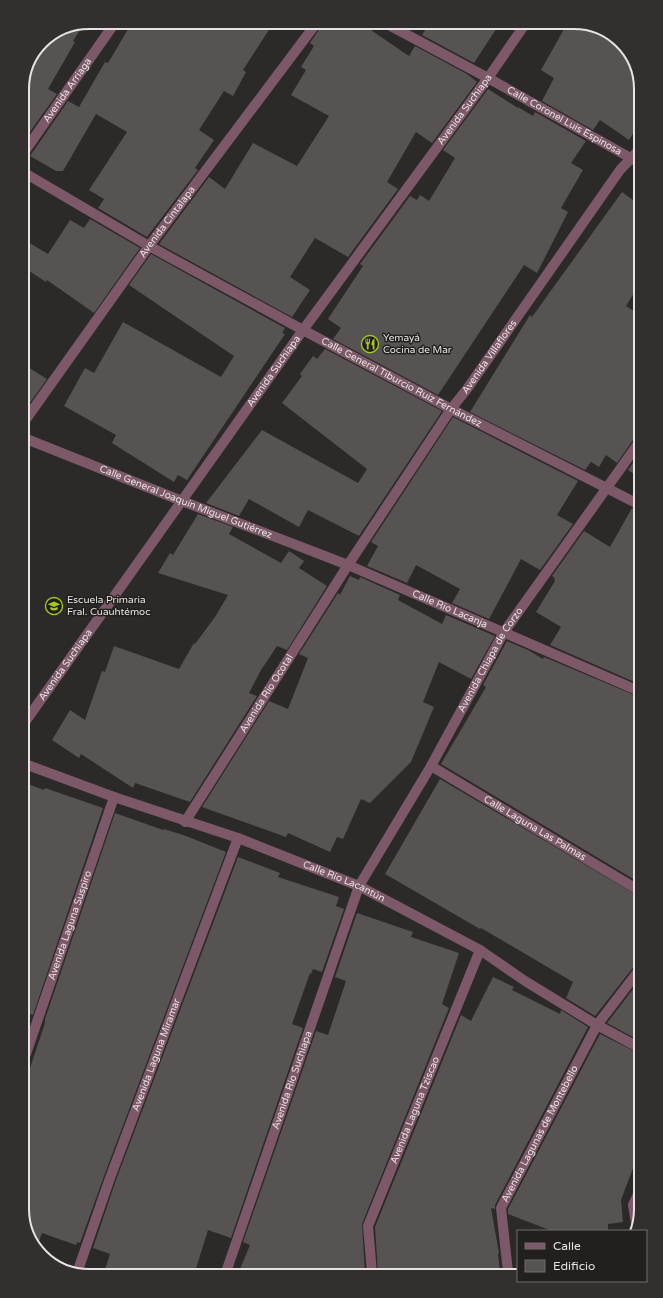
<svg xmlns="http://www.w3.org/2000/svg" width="663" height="1298" font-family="'Varela Round',sans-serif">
  <rect width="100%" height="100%" fill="#2c2929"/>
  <path fill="#575352" d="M568 22H578L614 36 636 64V129L629 140 600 120 593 130 542 101 554 78 541 70Z
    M500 23 474 63 422 35 429 24Z
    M362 24 409 56 415 46 467 74 477 82 432 143 416 132 387 182 398 189 348 257 315 238 290 277 310 290 292 317 159 244 209 177 225 189 253 143 297 166 329 116 291 95 306 70 301 67 314 46 310 43 322 25Z
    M272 25 243 70 246 72 233 96 224 91 199 130 214 140 195 168 198 170 147 237 98 208 104 199 89 190 127 132 96 114 63 171H56L30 156 68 101 79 107 105 62 108 63 130 26Z
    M64 27H82L73 41 75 42 48 89 57 94 22 143V85L42 42Z
    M488 89 518 108V107L533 116 535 112 586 141 571 163 583 170 561 208 568 212 537 273 524 265 438 395 333 339 341 328 328 319 363 266 360 264 410 196 417 200 420 195 429 201 455 158 443 150Z
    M622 192 637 203V288L626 306 637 313 638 438 633 440 617 463 606 455 599 467 591 462 585 470 470 412 530 315 532 317Z
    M90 219 140 248 94 313 47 280 46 282 23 267V239L48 254 70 220 84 228Z
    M151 254 285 328 282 333 285 334 187 480 178 475 174 482 112 443 116 435 64 406 85 368 94 373 123 322 221 377 234 356 129 285Z
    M325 349 442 411 359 536 308 510 299 527 249 499 239 516 206 503 262 430 358 483 367 469 282 403 302 376 300 374 313 356 317 359Z
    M23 364 47 379 24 411 23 376Z
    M453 417 578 481 557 515 573 524 540 570 521 559 489 619 452 603 460 589 416 565 407 583 367 566 378 546 371 542Z
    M638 456V477L628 470Z
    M632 508 638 510 639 684 550 645 561 627 536 612 555 581 554 580 555 578 552 576 584 531 610 547Z
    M198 514 233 527 229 534 281 563 289 551 304 561 299 568 327 586 287 650 277 646 261 670 249 693 257 696 190 802 135 783 133 788 81 754 79 758 52 740 70 710 85 720 102 671 105 672 114 646 179 669 194 643 195 644 215 617 228 595 158 573 170 553 173 555Z
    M350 576 359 580 360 577 400 595 398 600 442 624 446 615 495 636 471 679 439 662 423 702 434 707 411 762 370 803 361 799 343 839 337 837 330 852 288 833 286 837 202 807 269 701 288 709 308 658 299 654 338 593 340 595Z
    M507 641 528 650 543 659 544 657 639 697 640 883 441 764 486 687 483 685Z
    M440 779 640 897V963L635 965 595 1016 566 998 573 982 481 928 480 929 385 874Z
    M25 783 44 790 45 788 103 808 33 1015 26 1013Z
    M115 813 163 830 164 829 186 836 226 852 104 1176 80 1243 77 1242 76 1245 42 1233 37 1247 27 1234 26 1080 45 1023V1019Z
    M238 857 280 873 278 877 339 897 336 906 344 909 322 972 313 969 311 974 310 973 292 1024 303 1028 231 1238 208 1230 194 1275 103 1276 110 1254 93 1248 116 1180Z
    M357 913 413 932 411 937 459 953 442 1004 449 1008 362 1224 365 1273 238 1274 250 1245 243 1242 316 1031 328 1035 346 981 335 977Z
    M493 977 514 987 512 990 560 1014 561 1010 588 1027 495 1205V1209L491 1208 499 1253 498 1254 500 1272 378 1273 375 1227 461 1015 471 1021Z
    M640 980V1041L607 1023Z
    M600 1034 640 1054 641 1147 621 1200 623 1222 608 1224V1231H552L508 1214V1209Z"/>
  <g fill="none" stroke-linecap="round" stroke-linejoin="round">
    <g stroke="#7c5868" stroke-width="10">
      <path id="s1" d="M387 24 488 78 636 161"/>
      <path id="s2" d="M22 155 112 27"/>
      <path id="s3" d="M23 172 149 246 303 330 451 409 638 504"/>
      <path id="s4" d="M24 422 149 246 315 25"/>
      <path id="s5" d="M24 438 182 501 348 565 639 691"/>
      <path id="s6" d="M25 722 303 330 488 78 526 23"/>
      <path id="s7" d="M25 764 114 797 238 838 359 886 480 950 525 981 597 1025 640 1048"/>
      <path id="s8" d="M431 766 640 891"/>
      <path id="s9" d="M185 822 348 565 451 409 467 389 620 170 636 153"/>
      <path id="s10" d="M26 1054 114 797"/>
      <path d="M636 1224 633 1205 641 1188"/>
      <path id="s11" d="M508 1272 501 1208 597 1025 640 969"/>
      <path id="s12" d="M77 1273 110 1178 238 838"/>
      <path id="s13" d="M372 1273 368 1226 480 950"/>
      <path id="s14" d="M225 1275 359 886 431 766 504 632 638 444"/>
    </g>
  </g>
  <defs>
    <g id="restaurant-ring" transform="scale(0.9)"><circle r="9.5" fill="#231f1f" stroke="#a4c824" stroke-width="1.5"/><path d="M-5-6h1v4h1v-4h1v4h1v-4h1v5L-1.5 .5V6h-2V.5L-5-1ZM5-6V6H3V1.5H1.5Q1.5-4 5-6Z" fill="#a4c824"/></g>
    <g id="school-ring" transform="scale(0.9)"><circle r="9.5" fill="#231f1f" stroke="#a4c824" stroke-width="1.5"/><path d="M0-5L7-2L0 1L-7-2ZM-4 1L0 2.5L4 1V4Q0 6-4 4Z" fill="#a4c824"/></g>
  </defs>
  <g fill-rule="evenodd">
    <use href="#restaurant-ring" x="370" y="344"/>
    <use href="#school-ring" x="54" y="606"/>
  </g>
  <g text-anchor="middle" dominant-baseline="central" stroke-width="3" stroke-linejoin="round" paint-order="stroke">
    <g font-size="10" fill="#e6e3e3" stroke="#231f1f">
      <text stroke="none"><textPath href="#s2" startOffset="79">Avenida Arriaga</textPath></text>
      <text stroke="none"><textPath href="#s6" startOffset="754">Avenida Suchiapa</textPath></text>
      <text stroke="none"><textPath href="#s1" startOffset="202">Calle Coronel Luis Espinosa</textPath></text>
      <text stroke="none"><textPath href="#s4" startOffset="246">Avenida Cintalapa</textPath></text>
      <text stroke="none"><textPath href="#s9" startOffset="556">Avenida Villaflores</textPath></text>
      <text stroke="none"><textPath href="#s6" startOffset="430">Avenida Suchiapa</textPath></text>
      <text stroke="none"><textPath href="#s3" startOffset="433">Calle General Tiburcio Ruiz Fernández</textPath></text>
      <text stroke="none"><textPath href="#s5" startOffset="174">Calle General Joaquín Miguel Gutiérrez</textPath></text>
      <text stroke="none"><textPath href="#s5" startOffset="459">Calle Río Lacanja</textPath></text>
      <text stroke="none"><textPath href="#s14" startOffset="673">Avenida Chiapa de Corzo</textPath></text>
      <text stroke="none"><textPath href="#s6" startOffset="70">Avenida Suchiapa</textPath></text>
      <text stroke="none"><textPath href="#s9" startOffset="152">Avenida Río Ocotal</textPath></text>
      <text stroke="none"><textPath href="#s8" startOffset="121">Calle Laguna Las Palmas</textPath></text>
      <text stroke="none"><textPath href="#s7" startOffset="340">Calle Río Lacantún</textPath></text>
      <text stroke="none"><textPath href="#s10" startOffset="136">Avenida Laguna Suspiro</textPath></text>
      <text stroke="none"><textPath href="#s12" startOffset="232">Avenida Laguna Miramar</textPath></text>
      <text stroke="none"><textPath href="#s14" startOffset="206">Avenida Río Suchiapa</textPath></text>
      <text stroke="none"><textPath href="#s13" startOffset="172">Avenida Laguna Tziscao</textPath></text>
      <text stroke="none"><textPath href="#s11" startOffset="148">Avenida Lagunas de Montebello</textPath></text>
    </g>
    <g font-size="10" fill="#e6e3e3" stroke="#231f1f" text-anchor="start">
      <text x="383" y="338">Yemayá<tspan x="383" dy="12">Cocina de Mar</tspan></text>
      <text x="67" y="600">Escuela Primaria<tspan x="67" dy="12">Fral. Cuauhtémoc</tspan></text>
    </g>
  </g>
  <path d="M0 0H663V1298H0ZM89 29H574A60 60 0 0 1 634 89V1209A60 60 0 0 1 574 1269H89A60 60 0 0 1 29 1209V89A60 60 0 0 1 89 29Z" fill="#332f2f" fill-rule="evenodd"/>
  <path fill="none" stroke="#e6e3e3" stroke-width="2" d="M89 29H574A60 60 0 0 1 634 89V1209A60 60 0 0 1 574 1269H89A60 60 0 0 1 29 1209V89A60 60 0 0 1 89 29Z"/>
  <rect x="517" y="1230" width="130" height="52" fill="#231f1f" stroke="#716d6d"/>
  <rect x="525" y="1243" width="20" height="6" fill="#7c5868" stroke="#716d6d"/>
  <text x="553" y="1250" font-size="12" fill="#e6e3e3">Calle</text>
  <rect x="525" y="1260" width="20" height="12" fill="#575352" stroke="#716d6d"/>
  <text x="553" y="1270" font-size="12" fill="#e6e3e3">Edificio</text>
</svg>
